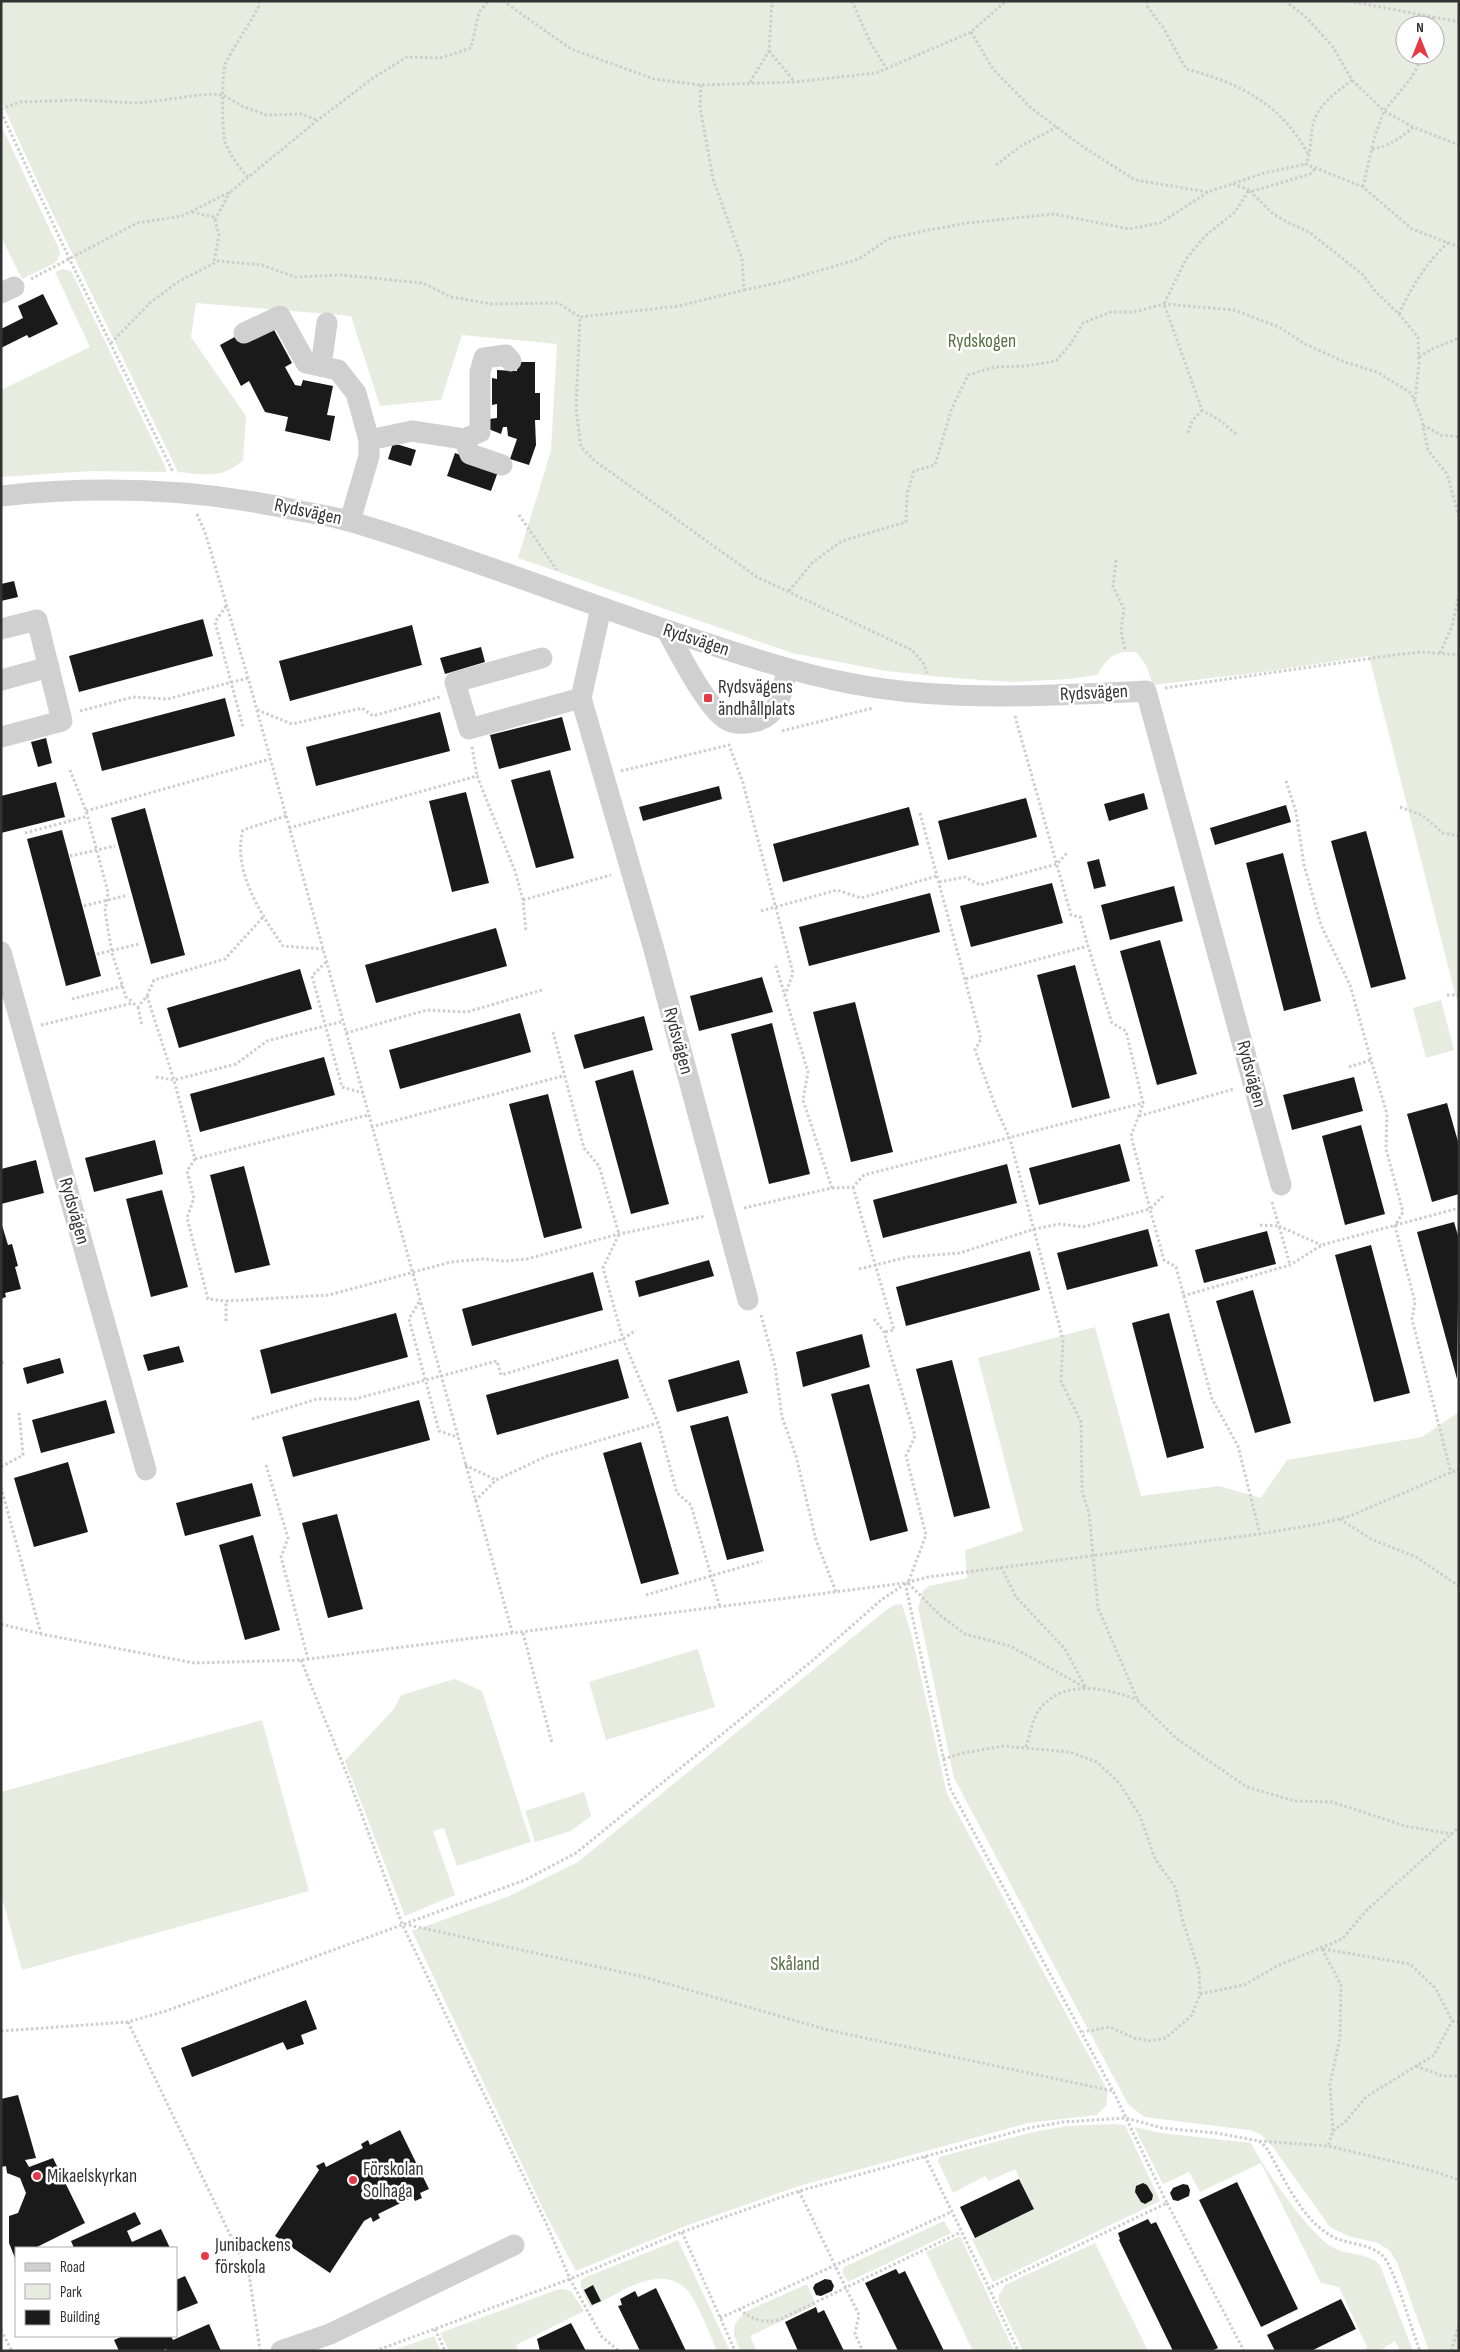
<svg xmlns="http://www.w3.org/2000/svg" width="1460" height="2352" font-family="'Sofia Sans Condensed',sans-serif">
  <rect width="100%" height="100%" fill="#fff"/>
  <path fill="#e6ecdf" fill-rule="evenodd" d="M1 1H1459V1009L1369 656 1263 672 1153 685 1146 665 1136 652C1113 651 1109 656 1097 675L1069 679 1011 682 953 678 886 671 792 653 518 558 551 451 557 344 462 335 441 400 380 406 351 316 196 303 191 337 246 416 243 460C222 480 204 474 178 472L40 187 1 101ZM1405 25H1435V55H1405Z
    M1 125 59 249 60 255 55 263 22 279 1 237Z
    M63 269 71 271 166 468V472L90 471 1 477V390L90 347 55 272Z
    M1441 1000 1454 1050 1426 1058 1413 1008Z
    M1095 1327 1141 1496 1219 1486 1261 1498 1287 1460 1422 1437 1459 1412V2351H1429L1397 2262 1389 2250 1378 2243 1348 2236 1330 2227 1272 2146 1260 2134 1249 2130 1144 2117 1128 2104 954 1778 918 1608 923 1591 929 1586 967 1578 965 1550 1023 1531 978 1358Z
    M902 1604 912 1637 947 1794 1108 2091 1106 2106 1096 2115 1028 2123 799 2186 688 2225 576 2271 544 2211 412 1931 507 1897 578 1862 885 1611 894 1605Z
    M698 1649 715 1707 606 1740 589 1682Z
    M455 1679 482 1691 531 1842 457 1866 444 1828 433 1831 455 1895 405 1916 345 1761 394 1709 401 1695Z
    M262 1720 309 1891 22 1970 1 1894V1792Z
    M584 1792 591 1816 571 1831 535 1842 525 1811Z
    M1114 2124 1125 2125 1160 2201 993 2282 972 2239 1034 2209 1015 2169 989 2181 985 2176 953 2193 938 2161 939 2157 1033 2132 1067 2126Z
    M1134 2127 1162 2133 1251 2143C1262 2166 1312 2238 1334 2248 1350 2256 1367 2252 1380 2265L1413 2351H1400L1395 2341 1379 2351H1364L1367 2347 1339 2287 1321 2283 1261 2163 1200 2192 1189 2172 1163 2184Z
    M944 2221 951 2233 848 2282 842 2272 844 2267Z
    M960 2236 1014 2351H973L926 2252Z
    M678 2240 730 2351H717C711 2337 697 2301 688 2291 661 2261 618 2294 590 2308L581 2287V2281L584 2278Z
    M1095 2243 1148 2351H1023L999 2302V2295L1005 2285Z
    M807 2284 816 2305 750 2336 757 2351H741C731 2332 730 2326 747 2311Z
    M563 2289 571 2291 584 2311 516 2345 518 2351H449L440 2333 556 2290Z
    M434 2336 441 2351H391Z"/>
  <path fill="#1a1a1a" d="M43 294 58 324 29 338 27 335 1 348V329L23 318 18 306Z
    M272 326 292 363 285 367 295 385 301 386 303 380 333 386 327 415 335 416 330 441 285 431 288 417 265 412 249 381 241 386 220 345 242 333Z
    M517 362H535V393H540V420H535L536 445 529 465 510 459 517 439 508 436 507 427H503L501 434 486 428 489 419 497 418V404L492 405V378L497 379V370L517 371Z
    M393 443 416 450 411 466 388 459Z
    M455 453 499 469 491 491 447 476Z
    M14 581 18 597 1 601V584Z
    M203 619 213 656 79 692 69 656Z
    M412 625 422 665 290 701 279 661Z
    M481 647 485 662 445 674 440 658Z
    M225 698 235 736 102 771 92 733Z
    M440 712 450 751 316 786 306 747Z
    M562 717 571 750 499 769 490 735Z
    M46 738 52 763 38 767 31 742Z
    M550 770 574 858 536 868 511 780Z
    M56 782 65 817 1 833V796Z
    M719 786 722 799 643 821 639 807Z
    M466 792 489 883 452 892 429 801Z
    M1144 793 1148 809 1109 821 1104 804Z
    M1026 798 1037 837 948 860 938 821Z
    M1286 805 1291 822 1215 845 1210 828Z
    M909 807 919 845 783 882 773 844Z
    M145 808 185 955 151 964 111 818Z
    M62 830 101 976 66 986 27 839Z
    M1366 831 1406 979 1371 988 1331 841Z
    M1283 853 1321 1001 1284 1011 1246 863Z
    M1099 859 1106 886 1094 889 1087 862Z
    M1052 883 1063 923 971 947 960 906Z
    M1174 886 1183 921 1110 940 1101 905Z
    M930 893 940 932 809 966 799 927Z
    M496 928 507 966 376 1003 365 965Z
    M1160 940 1197 1074 1157 1085 1120 951Z
    M1075 965 1110 1098 1072 1108 1037 975Z
    M300 969 312 1009 179 1048 167 1008Z
    M762 977 773 1012 699 1031 690 996Z
    M855 1002 893 1152 851 1162 813 1012Z
    M520 1013 531 1052 400 1089 389 1050Z
    M644 1016 653 1050 584 1069 574 1035Z
    M772 1023 810 1174 769 1184 731 1034Z
    M324 1057 335 1095 200 1132 190 1094Z
    M633 1070 669 1204 631 1214 595 1081Z
    M1354 1077 1363 1111 1292 1130 1283 1095Z
    M548 1094 582 1228 544 1238 509 1104Z
    M1447 1103 1459 1145V1194L1432 1202 1407 1114Z
    M1361 1125 1385 1214 1345 1225 1322 1136Z
    M155 1140 163 1174 94 1192 85 1158Z
    M1120 1144 1130 1181 1039 1205 1029 1168Z
    M36 1160 44 1193 1 1204V1169Z
    M1007 1164 1017 1203 883 1238 873 1200Z
    M244 1166 270 1265 235 1273 210 1175Z
    M162 1190 188 1287 151 1297 126 1199Z
    M1 1222 8 1245 12 1244 18 1266 15 1267 21 1289 5 1293 6 1297 1 1299Z
    M1454 1222 1459 1239 1457 1379 1417 1232Z
    M1148 1229 1158 1266 1067 1290 1057 1253Z
    M1267 1231 1276 1264 1204 1283 1195 1250Z
    M1371 1245 1410 1393 1374 1402 1335 1255Z
    M1030 1251 1040 1290 906 1326 896 1287Z
    M709 1260 714 1276 639 1297 635 1281Z
    M593 1272 603 1310 472 1346 462 1309Z
    M1253 1290 1291 1423 1255 1433 1216 1301Z
    M396 1313 408 1357 271 1394 260 1350Z
    M1169 1313 1204 1448 1167 1458 1132 1323Z
    M862 1334 870 1367 803 1387 796 1352Z
    M179 1346 184 1362 148 1371 143 1355Z
    M60 1358 64 1373 27 1384 23 1368Z
    M618 1359 629 1398 497 1435 486 1395Z
    M739 1360 748 1393 677 1412 668 1380Z
    M952 1360 990 1508 954 1517 916 1369Z
    M869 1384 908 1531 870 1541 831 1394Z
    M106 1400 115 1433 41 1453 32 1420Z
    M419 1400 430 1440 293 1477 282 1437Z
    M728 1416 764 1551 727 1560 690 1426Z
    M641 1442 679 1574 641 1584 603 1453Z
    M68 1462 88 1532 34 1547 14 1478Z
    M252 1483 261 1516 185 1536 176 1503Z
    M337 1514 363 1609 328 1618 302 1523Z
    M253 1535 280 1630 245 1640 219 1545Z
    M306 2000 317 2029 301 2035 304 2044 287 2050 283 2042 192 2077 181 2048Z
    M18 2095 36 2158 25 2160 29 2167 53 2158 85 2223 35 2248H16L15 2258 9 2243V2216L18 2213 26 2193 20 2178 7 2173 6 2166 1 2167V2099Z
    M400 2130 429 2189 420 2193 422 2198 415 2201 413 2197 378 2214 380 2218 373 2222 371 2217 364 2221 330 2273 275 2236 319 2170 316 2166 324 2162 326 2167 363 2148 361 2144 368 2140 370 2145Z
    M1019 2179 1034 2209 975 2238 960 2207Z
    M1237 2182 1298 2309 1261 2327 1199 2200Z
    M1143 2183 1147 2185 1153 2195 1152 2200 1145 2204 1141 2202 1135 2192 1136 2186Z
    M1183 2184 1188 2185 1190 2190 1189 2196 1178 2201 1173 2200 1170 2193 1173 2188Z
    M135 2212 141 2224 127 2231 132 2242 161 2229 170 2248H74L71 2241Z
    M1148 2219 1151 2224 1156 2222 1218 2348 1211 2351H1173L1119 2240 1120 2239 1118 2233Z
    M896 2269 899 2274 905 2271 944 2351H898L865 2283Z
    M185 2276 198 2303 176 2312V2280Z
    M825 2279 831 2280 834 2286 832 2291 821 2296 816 2295 813 2288 815 2284Z
    M593 2285 601 2301 592 2305 584 2290Z
    M656 2288 686 2351H640L618 2306 622 2305 620 2299 635 2291 638 2297Z
    M1341 2299 1356 2329 1311 2351H1275L1267 2335Z
    M816 2307 818 2313 824 2310 844 2351H798L785 2322Z
    M571 2323 586 2351H540L537 2339Z
    M209 2324 221 2351H167L166 2349 161 2351H119L114 2340 123 2336H171L173 2340Z"/>
  <g fill="none" stroke-linecap="round" stroke-linejoin="round">
    <path stroke="#cdcdcd" stroke-width="3" stroke-dasharray="2.5 2.5" stroke-linecap="butt" d="M503 1 571 49 654 79 701 85 794 82 876 73 971 32 1006 1
      M852 1 870 42 887 69
      M1147 1V6L1164 29 1186 69C1240 83 1283 105 1309 156
      M1285 1 1307 18 1333 47 1352 80 1384 111 1413 127 1459 145
      M1349 1 1433 17 1435 25
      M1433 17 1459 22
      M1435 25 1437 35 1435 37
      M971 32 993 69 1030 107 1082 146 1135 180 1208 192 1264 173 1306 164
      M769 51 794 81
      M1352 80C1336 93 1319 103 1313 124 1310 137 1312 151 1306 164L1363 187 1412 229 1459 247
      M750 82 769 51 772 1
      M701 85 700 107 713 179 742 259 744 290 679 306 580 317 576 408 581 447 595 461 757 577 912 650 924 664 927 673
      M1 109 20 102 79 100 139 103 209 94 223 95 242 106 266 115 301 114 317 120
      M1 112 70 260 173 472
      M1372 149C1389 146 1400 139 1413 127
      M996 165 1021 146 1057 127
      M248 177C239 167 230 155 225 142 222 131 221 72 226 62 236 43 249 25 259 6V1
      M1233 184 1253 191 1310 174 1317 167
      M1363 187 1374 139 1384 111 1412 77 1423 55
      M192 212 214 217 219 235 214 262
      M215 220 230 192
      M31 279 137 223 182 216 230 192 318 120 373 78 407 57 440 58 471 48 479 12 488 1
      M744 290 777 283 859 259 888 239 929 230 967 223 1054 214 1129 229 1160 223 1208 192
      M1399 314C1411 288 1427 261 1449 242
      M111 343 151 302 178 282 218 261 262 265 295 277 342 275 423 283 451 297 492 304 558 303 580 317
      M1419 357 1432 349 1459 338
      M1423 425 1441 435 1459 437
      M1188 433 1192 421 1202 410
      M1236 434 1222 422 1202 410 1164 304 1186 259 1205 236 1235 212 1249 190 1273 214 1289 223 1309 232 1362 274 1375 291 1399 314 1418 337 1419 363 1415 401
      M197 514 206 535 248 678 513 1635
      M519 515 557 570
      M1116 560 1113 587 1124 609 1121 630 1125 651
      M789 591 813 562 842 541 906 522 907 494 914 471 935 465 952 408 968 375 994 367 1026 366 1056 361 1070 345 1083 323 1111 312H1134L1164 304 1234 310 1279 327 1305 344 1345 362 1377 372 1411 393 1421 416 1428 450 1447 474 1459 517
      M226 606 215 622 243 727
      M1440 653 1452 626 1459 595
      M1165 688 1401 654 1423 652 1459 655
      M257 710 292 724 362 708 373 716 440 697
      M80 711 133 697 167 699 248 678
      M1015 716 1071 915 1080 917 1088 946
      M782 731 873 708
      M472 747 477 776
      M70 770 86 811 108 892 105 911 112 953 126 997 133 1002
      M621 771 729 745 743 783 793 973 785 995
      M1286 781 1296 812 1304 865 1321 925 1350 985 1371 1060
      M1400 807 1422 815 1443 833 1459 836
      M86 811 270 759
      M920 813 981 1039 975 1050 996 1108 1010 1139 1063 1340 1061 1381 1081 1422 1082 1491 1089 1513 1098 1608 1138 1701 1177 1739 1247 1787 1295 1801 1332 1802 1405 1826 1452 1834
      M286 816 243 830C232 871 261 914 283 946L323 949
      M289 828 477 776 515 871 523 900 526 932
      M25 833 88 816
      M70 856 115 846
      M939 882 965 877 980 885 1057 864 1068 852
      M523 900 611 875
      M84 906 128 895
      M761 911 837 890 861 898 937 876
      M97 954 139 944
      M326 962 312 976 342 1087 363 1093
      M1447 995H1459
      M147 996 154 980 225 959 264 916
      M72 999 123 986
      M138 1007 142 1026
      M41 1025 133 1003 138 1007 147 996 174 1080 195 1159 187 1171 194 1198 187 1218 208 1299 226 1301
      M553 1032 584 1148 599 1166 619 1234 603 1268 623 1339 658 1423 677 1493 691 1505 720 1607
      M346 1033 427 1010 467 1012 542 990
      M1349 1067 1371 1060 1387 1114 1386 1149 1403 1212 1395 1226 1415 1302 1412 1319 1451 1473
      M156 1077 174 1080 236 1064 267 1041 344 1021
      M1139 1116 1234 1089
      M371 1127 563 1076
      M195 1159 368 1115
      M853 1187 894 1330 884 1332
      M832 1188 853 1187 864 1175 1143 1103 1126 1031 1112 1023 1088 946 965 979
      M1163 1196 1150 1209 1164 1260 1176 1267 1212 1399 1238 1446 1260 1534
      M1272 1202 1279 1226 1321 1245
      M744 1208 832 1188 803 1100 808 1072 775 963
      M1260 1225 1279 1226 1290 1265
      M859 1269 908 1257 960 1253 1034 1229 1060 1224 1083 1227 1150 1209 1131 1136 1143 1104
      M1183 1296 1290 1265 1322 1245 1459 1208
      M419 1302 409 1319 439 1431 458 1437
      M761 1315 775 1366 782 1417 796 1456 816 1540 836 1592
      M874 1319 884 1332 915 1436 906 1456 926 1535 908 1583 941 1616 965 1634 1010 1646 1086 1688
      M226 1321V1301L329 1295 451 1262 483 1259 505 1261 527 1259 619 1234 706 1216
      M1 1363 5 1362
      M252 1419 317 1399H355L497 1361 501 1375 623 1339 636 1330
      M266 1465 288 1538 281 1557 308 1659
      M465 1465 496 1480
      M1 1467 23 1455 19 1413
      M1 1487 41 1634
      M475 1501 496 1480 547 1456 658 1423
      M1340 1519 1371 1539 1416 1557 1459 1586
      M1001 1567 1016 1597 1065 1649 1086 1688
      M905 1583 950 1788 1113 2091 1167 2203 989 2288 1018 2351
      M646 1595 762 1561
      M1 1624 41 1634 194 1663 301 1660 905 1583 928 1577 1260 1534 1318 1524 1350 1516 1459 1469
      M523 1633 552 1743
      M301 1660 348 1777 402 1924 546 2223 570 2279 602 2337 619 2351
      M1026 1747C1030 1736 1032 1719 1039 1710 1064 1678 1105 1688 1138 1700
      M943 1759 963 1753 1003 1746 1070 1752 1097 1762 1120 1784 1140 1816 1155 1859 1175 1887 1183 1922 1199 1970 1200 1994 1192 2015 1166 2038 1150 2041 1134 2038 1110 2027 1083 2032
      M404 1924 644 1977 828 2030 1113 2091
      M1322 1949 1341 1985 1340 2038 1330 2084 1333 2131 1328 2146
      M1323 1949 1410 1964 1436 1989 1452 2021 1459 2022
      M1200 1994 1244 1985 1277 1966 1342 1939 1367 1910 1459 1827
      M128 2022 249 2274 260 2350
      M1 2031 128 2022 166 2011 525 1880 576 1853 812 1661 881 1600 905 1584
      M1416 2066 1443 2076H1459
      M1333 2131 1345 2122 1366 2097 1434 2055 1452 2021
      M1259 2141 1266 2147C1283 2176 1299 2215 1328 2234 1344 2245 1367 2242 1382 2255 1394 2265 1412 2332 1420 2351
      M925 2156 989 2288
      M799 2191 859 2315 855 2334 863 2351
      M1167 2203 1244 2351
      M682 2232 735 2351
      M739 2309C753 2320 764 2324 781 2319L961 2232
      M720 2318 951 2212
      M435 2329 445 2351
      M1 2330 12 2351
      M375 2351 570 2279 682 2232 799 2191 1029 2128 1063 2122 1126 2118 1162 2128 1216 2133 1259 2141 1328 2146 1433 2171 1459 2180
      M1451 2351 1459 2325"/>
    <path stroke="#d0d0d0" stroke-width="21" d="M1 293 14 287
      M244 333 280 316 306 363 338 370 356 393 369 440V456L350 521
      M321 366 327 323
      M464 439 480 432V372L484 358 506 355 511 361
      M369 440 412 431 464 439 470 454 502 465
      M1 496C102 485 202 489 300 511 318 514 335 517 352 522 477 559 597 609 721 648 758 660 796 672 834 680 937 703 1042 696 1146 691L1281 1185
      M601 608 581 698 653 946 748 1300
      M1 629 37 620 62 721 1 737
      M667 631C679 652 707 709 727 720 735 724 744 724 753 722 780 717 782 692 787 669
      M542 658 455 682 469 729 581 698
      M1 680 49 667
      M1 952 146 1470
      M281 2351 330 2334 514 2245"/>
  </g>
  <g fill="#e63946" stroke="#fff" stroke-width="2">
    <rect x="703" y="693" width="10" height="10" rx="2.5"/>
    <circle cx="37" cy="2176" r="5"/>
    <circle cx="353" cy="2180" r="5"/>
    <circle cx="205" cy="2256" r="5"/>
  </g>
  <g text-anchor="middle" dominant-baseline="central" stroke-width="5" stroke-linejoin="round" paint-order="stroke">
    <g font-size="19" fill="#56703f" stroke="#fff">
      <text x="982" y="341">Rydskogen</text>
      <text x="795" y="1964">Skåland</text>
    </g>
    <g font-size="19" fill="#333" stroke="#fff">
      <text transform="translate(308 512) rotate(12)">Rydsvägen</text>
      <text transform="translate(696 640) rotate(18)">Rydsvägen</text>
      <text transform="translate(1094 693) rotate(-3)">Rydsvägen</text>
      <text transform="translate(678 1041) rotate(75)">Rydsvägen</text>
      <text transform="translate(1251 1074) rotate(75)">Rydsvägen</text>
      <text transform="translate(74 1211) rotate(74)">Rydsvägen</text>
    </g>
    <g font-size="19" fill="#333" stroke="#fff" text-anchor="start">
      <text x="718" y="687">Rydsvägens<tspan x="718" dy="22">ändhållplats</tspan></text>
      <text x="363" y="2169">Förskolan<tspan x="363" dy="22">Solhaga</tspan></text>
      <text x="47" y="2176">Mikaelskyrkan</text>
      <text x="215" y="2245">Junibackens<tspan x="215" dy="22">förskola</tspan></text>
    </g>
  </g>
  <rect width="1460" height="2352" fill="none" stroke="#333333" stroke-width="5"/>
  <rect x="15" y="2247" width="162" height="90" fill="#ffffff" stroke="#adadad"/>
  <rect x="25" y="2263" width="25" height="8" fill="#d0d0d0" stroke="#adadad"/>
  <text x="60" y="2272" font-size="15" fill="#333333">Road</text>
  <rect x="25" y="2284" width="25" height="15" fill="#e6ecdf" stroke="#adadad"/>
  <text x="60" y="2297" font-size="15" fill="#333333">Park</text>
  <rect x="25" y="2310" width="25" height="15" fill="#1a1a1a" stroke="#adadad"/>
  <text x="60" y="2322" font-size="15" fill="#333333">Building</text>
  <g transform="translate(1420 40)"><circle r="24" fill="#ffffff" stroke="#adadad"/>
  <path d="M0-4L9 19L0 12L-9 19Z" fill="#e63946"/>
  <text y="-8" font-size="14" font-weight="bold" text-anchor="middle" fill="#333333">N</text>
  </g>
</svg>
